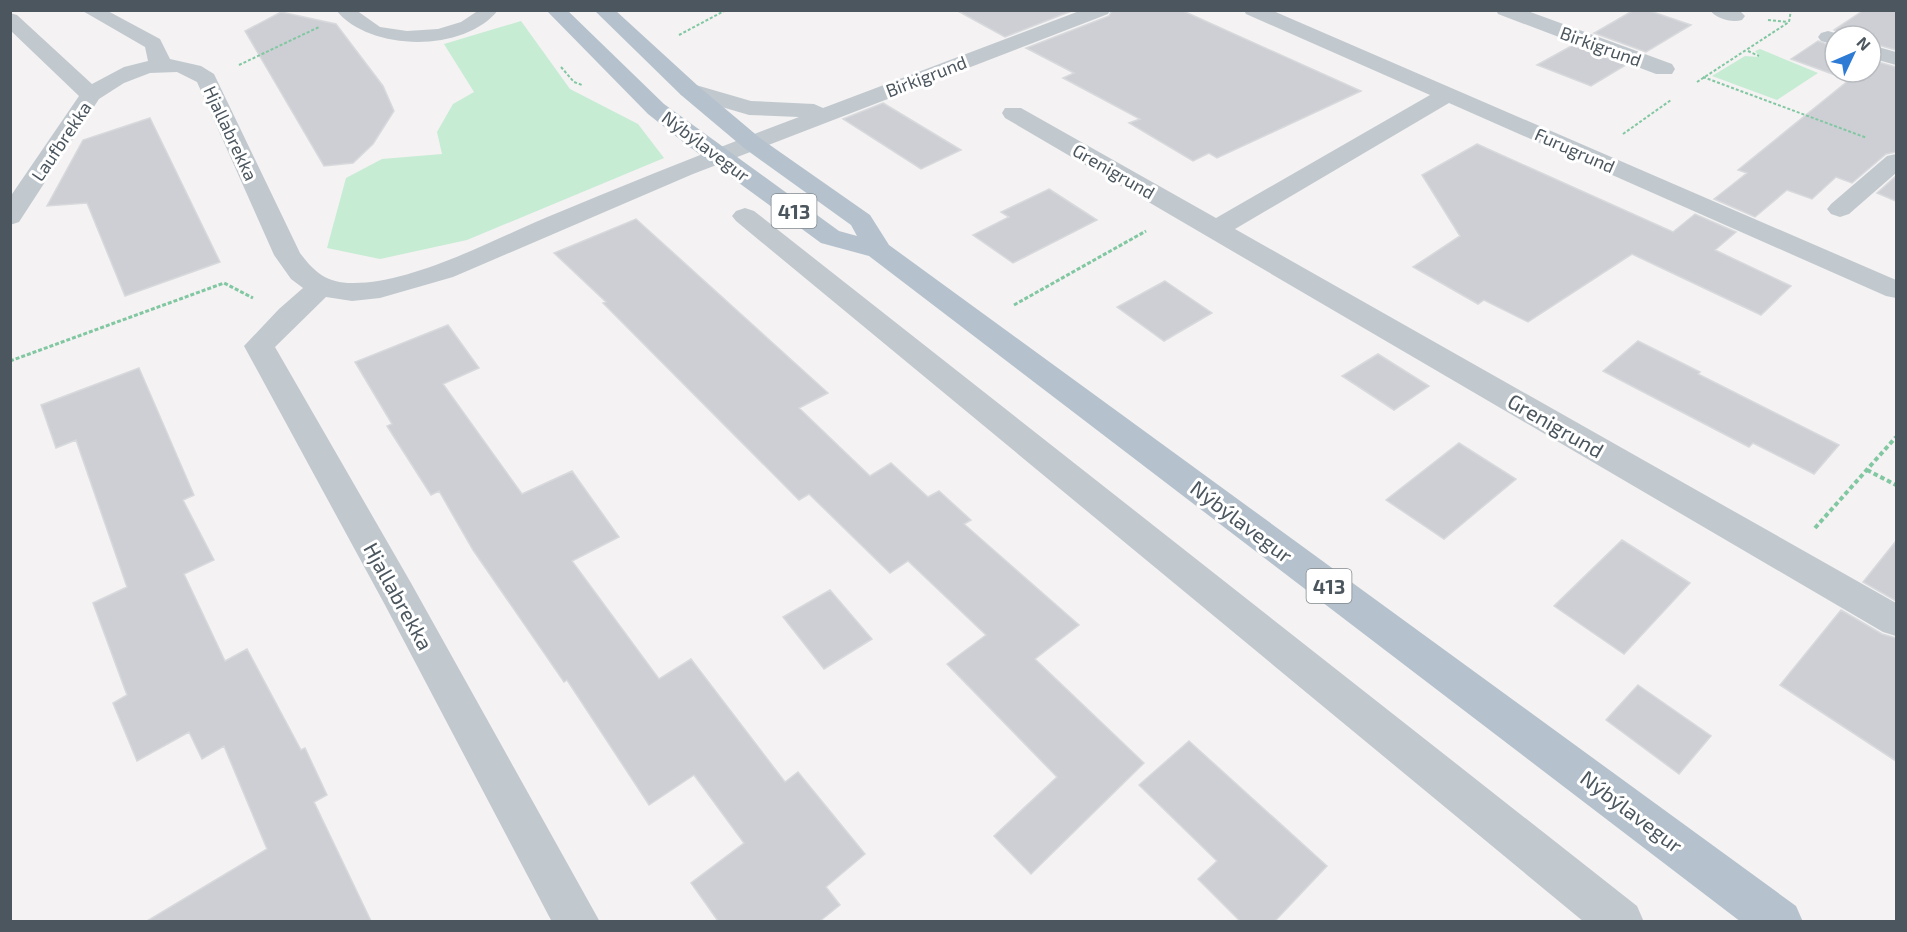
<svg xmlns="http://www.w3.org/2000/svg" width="1907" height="932" font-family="'Exo 2',sans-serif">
  <rect width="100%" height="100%" fill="#f4f2f2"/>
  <path fill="#c6ecd4" d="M521 21 570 89 638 124 664 158 467 240 380 259 327 248 346 178 382 159 442 154 437 132 453 104 474 92 444 44Z
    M1760 49 1818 73 1777 100 1712 76 1745 56 1758 57 1759 56 1755 51Z"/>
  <path fill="#cdcfd4" stroke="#d7d9dc" stroke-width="1.5" d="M956 10H1074L1005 37Z
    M1112 10H1181L1361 91 1217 158 1209 153 1193 161 1129 123 1140 119 1063 78 1074 73 1026 48 1109 16Z
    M1634 10H1647L1691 25 1646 52 1594 33Z
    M1864 10H1896V50L1871 43V36H1845L1834 30Z
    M281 12 336 24 383 86 394 111 373 144 353 163 324 166 245 31Z
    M1818 41 1835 47V72H1871V60L1896 67V152L1886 154 1852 183 1836 177 1812 199 1787 190 1755 217 1714 199 1747 173 1738 170 1849 80 1791 59Z
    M1573 45 1626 65 1591 86 1537 65Z
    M883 103 961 150 921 169 843 119Z
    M150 118 220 262 125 296 87 203 47 206 83 140Z
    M1477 144 1673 232 1695 214 1736 232 1715 250 1791 286 1761 315 1632 254 1528 322 1484 300 1478 304 1413 267 1460 236 1422 175Z
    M1896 176V201L1877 193Z
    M1049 189 1097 220 1013 263 973 235 1009 217 1001 212Z
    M636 219 828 393 799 408 870 476 891 463 928 497 939 491 971 520 964 524 1079 625 1035 659 1144 763 1031 874 994 836 1057 777 947 664 986 635 908 561 890 573 809 494 799 500 603 303 606 302 554 253Z
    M1165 281 1212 313 1164 341 1117 307Z
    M448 325 479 368 443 384 522 494 572 471 619 537 572 561 659 679 691 659 785 782 798 772 865 854 826 887 840 905 820 921H718L691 883 744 843 694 775 649 805 567 680 564 682 473 550 439 491 431 495 387 426 392 424 355 362Z
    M1638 341 1700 372 1698 374 1839 445 1814 474 1753 443 1749 447 1603 371Z
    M1378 354 1429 386 1394 410 1342 376Z
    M139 368 194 495 183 500 214 560 184 574 225 661 247 649 301 750 305 748 327 795 314 802 371 921H147L267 849 224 746 202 759 189 732 137 761 113 703 127 695 93 603 127 587 76 440 56 448 41 405Z
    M1459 443 1516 479 1444 539 1386 500Z
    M1622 540 1690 583 1624 654 1554 606Z
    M1896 541V601L1863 582Z
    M830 590 872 639 824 669 783 617Z
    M1841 610 1882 634 1896 638V761L1780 685Z
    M1638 685 1711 736 1679 774 1606 720Z
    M1189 741 1327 866 1275 921H1240L1198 879 1217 861 1139 785Z"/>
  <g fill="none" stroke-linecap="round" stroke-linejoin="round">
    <path stroke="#81c7a2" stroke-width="2" stroke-dasharray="3 2" stroke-linecap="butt" d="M1768 20 1788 22
      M679 35 726 10
      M1748 51 1759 56
      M239 65 319 27
      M561 67 574 82 582 85
      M1703 77 1867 138
      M1697 82 1789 22 1791 10
      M1623 134 1671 100"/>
    <path stroke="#81c7a2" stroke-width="3" stroke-dasharray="4 2" stroke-linecap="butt" d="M1014 305 1146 231
      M10 361 224 283 253 298"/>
    <path stroke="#81c7a2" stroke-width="4" stroke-dasharray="4.5 3" stroke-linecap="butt" d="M1867 470 1896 485
      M1815 528 1896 437"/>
    <path fill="#c1c9cf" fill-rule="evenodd" d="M336 10H356L380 27 407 31 438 29 461 22 479 10H498C465 53 369 52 336 10Z"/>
    <path fill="#c1c9cf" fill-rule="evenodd" d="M81 10H106L160 39 170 59 201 66 214 74 300 253C314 272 327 283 352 283 410 284 491 241 545 218 629 183 714 149 799 117L749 115 681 95 678 90 681 85 689 83 751 101 814 104 823 108 1082 10H1110L1108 14 693 174 453 277 380 298 352 301 326 297 275 347 411 583 600 922H552L385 605 244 346 279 309 303 288 291 279 274 255 197 82 177 72 150 73 124 83 99 99 19 222 10 225V197L79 96 10 30V13L17 15 92 84 124 67 148 61 145 47Z
      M1244 10H1271L1896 280V298L1886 296 1449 103 1235 229 1896 603V636L1883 632 1005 118 1002 113 1005 108H1021L1216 218 1430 95 1246 14Z
      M1496 10H1525L1672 64 1675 69 1672 74H1656L1498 14Z
      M1710 10H1739L1745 16 1742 20C1732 23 1716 19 1710 10Z
      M1828 31 1842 35 1843 36H1835V45L1821 41 1818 37 1821 33Z
      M1871 45 1896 52V65L1871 58Z
      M1896 154V173L1849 214 1840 217 1831 214 1827 209 1831 204 1887 156Z
      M745 208 754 211 1637 906 1644 922H1584L736 221 732 216 736 211Z"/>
    <path fill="#b5c2cd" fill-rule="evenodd" d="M546 10H567L664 104 839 231 857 236 851 225 744 148 681 95 594 10H615L697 85 760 138 870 215 889 245 1796 906 1803 922H1741L869 256 821 243 687 145 648 114Z"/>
  </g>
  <g text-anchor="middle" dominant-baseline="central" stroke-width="6" stroke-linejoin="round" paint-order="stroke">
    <g font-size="18" fill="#4b565e" stroke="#fff">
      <text transform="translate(1601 46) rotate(20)">Birkigrund</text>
      <text transform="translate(926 76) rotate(-21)">Birkigrund</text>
      <text transform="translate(231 133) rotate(65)">Hjallabrekka</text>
      <text transform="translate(61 141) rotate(-56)">Laufbrekka</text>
      <text transform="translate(706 146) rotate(37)">Nýbýlavegur</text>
      <text transform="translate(1575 150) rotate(24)">Furugrund</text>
      <text transform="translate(1114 171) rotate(30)">Grenigrund</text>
    </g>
    <g fill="#fff" stroke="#81898e" stroke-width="1.5">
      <rect x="771.5" y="194" width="45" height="34" rx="4.5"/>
      <rect x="1306.5" y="569" width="45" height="34" rx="4.5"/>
    </g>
    <g font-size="20" font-weight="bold" fill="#4b565e">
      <text x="794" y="211">413</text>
      <text x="1329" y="586">413</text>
    </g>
    <g font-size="21" fill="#4b565e" stroke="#fff">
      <text transform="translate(1556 425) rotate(30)">Grenigrund</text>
      <text transform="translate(1242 521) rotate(37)">Nýbýlavegur</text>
      <text transform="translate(399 596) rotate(61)">Hjallabrekka</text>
      <text transform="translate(1632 811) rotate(37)">Nýbýlavegur</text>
    </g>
  </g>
  <rect width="1907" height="932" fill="none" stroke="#4b565e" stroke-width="24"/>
  <g transform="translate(1853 54) rotate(46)"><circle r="28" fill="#ffffff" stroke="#b7bbbf" stroke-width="1.5"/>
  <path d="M0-4.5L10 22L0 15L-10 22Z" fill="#2d7bd4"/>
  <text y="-9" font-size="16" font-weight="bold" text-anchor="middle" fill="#4b565e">N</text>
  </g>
</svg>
